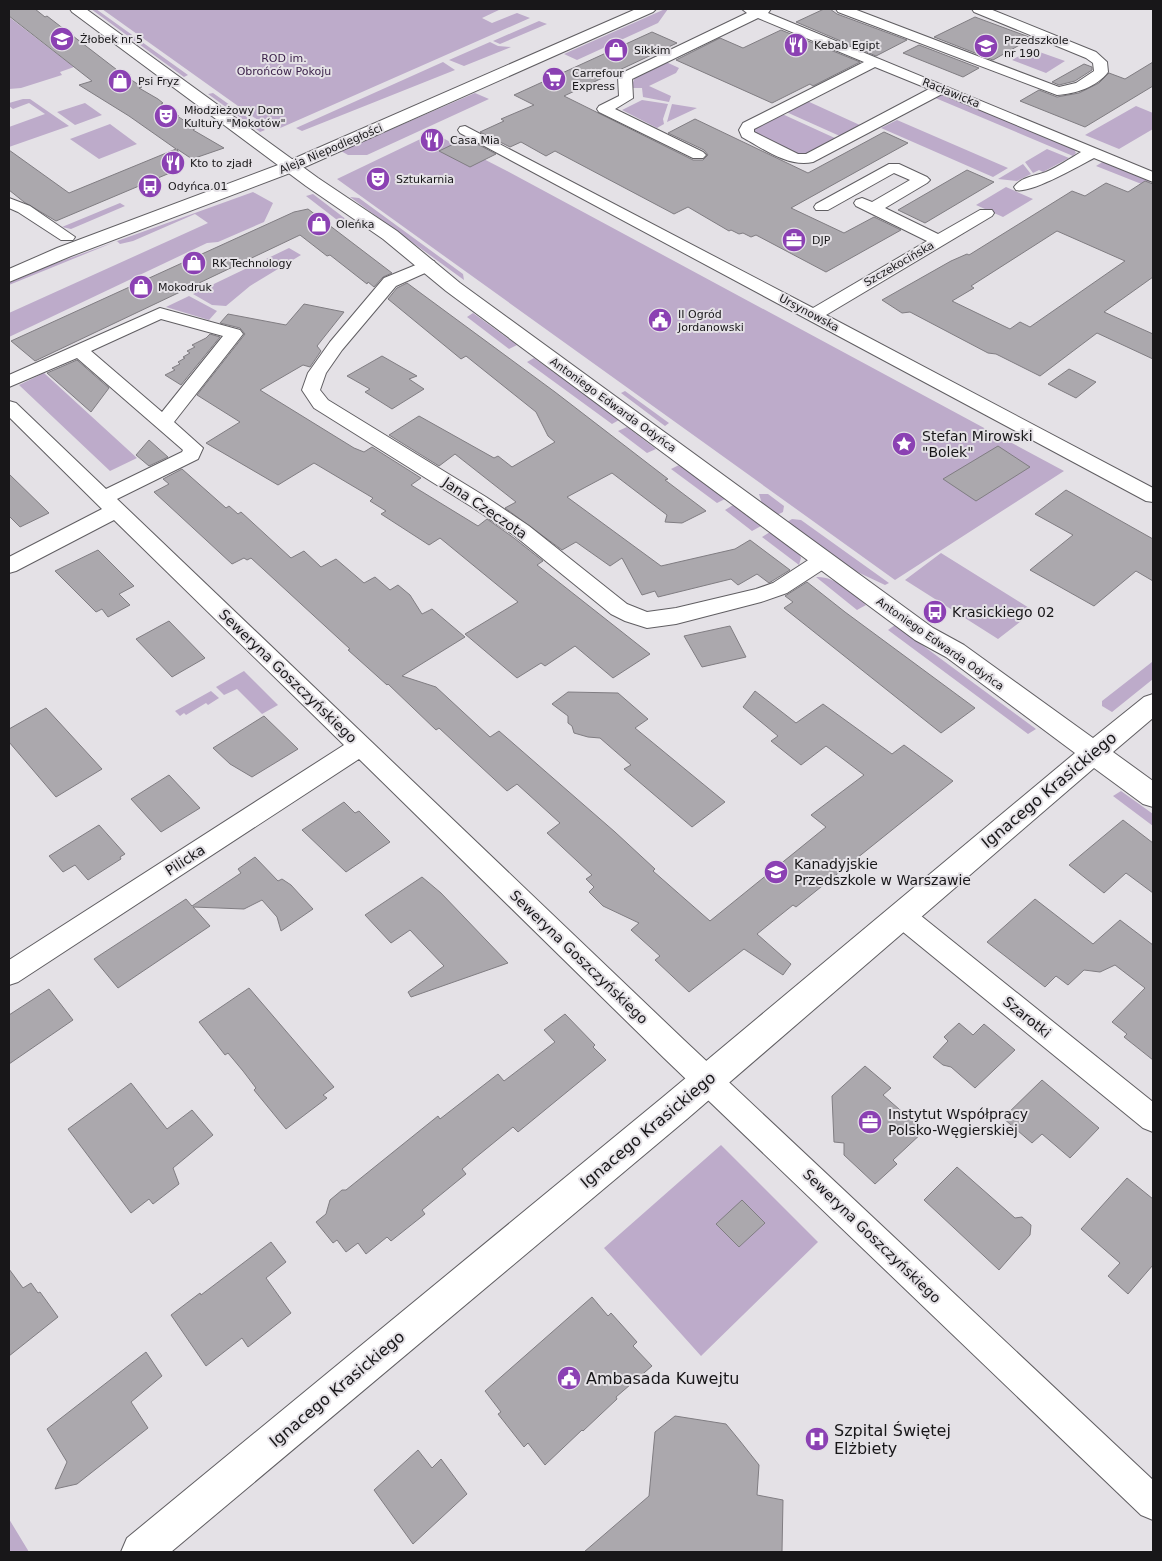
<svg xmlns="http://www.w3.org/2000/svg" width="1162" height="1561" font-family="'DejaVu Sans',sans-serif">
  <rect width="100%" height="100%" fill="#e4e1e6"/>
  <path fill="#bdabca" d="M91 9H96L188 75 184 77Z
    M102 9H501L482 18 492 23 517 13 530 18 278 129 270 128 252 116Z
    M665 9H668L658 23 577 60 564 54Z
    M9 17 74 67 60 72 62 75 21 88 9 89Z
    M539 21 547 24 500 44 493 41Z
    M490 42 498 46 511 47 464 66 449 60Z
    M1031 49 1065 61 1046 73 1012 60Z
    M664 61 679 68 676 73 649 86 671 96 669 102 643 97 642 88H631L635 77Z
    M443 62 455 70 302 131 296 128Z
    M213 93 265 130 260 132 208 94Z
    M475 93 489 99 367 155H348L341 151Z
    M944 94 1074 149 1076 153 1073 156 933 97Z
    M23 99H30L69 126 9 147V127L45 114 29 103 13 109 9 106V103Z
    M642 100 668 104 663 119 664 124 657 128 622 110Z
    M805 100 862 126 842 137 784 111Z
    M85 103 102 115 75 125 57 112Z
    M672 104 697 108 667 122Z
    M1136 106 1153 113V129L1119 149 1085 135Z
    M780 113 837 139 803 157 754 134 753 127Z
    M897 120 1008 168 993 177 881 128Z
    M110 124 137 144 99 159 70 139Z
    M433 133 507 171 1064 471 895 580 337 179Z
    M1047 149 1069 158 1043 172 1039 170 1033 173 1025 162Z
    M1104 161 1150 181 1144 185 1096 166Z
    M1023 164 1031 174 1017 181 998 179Z
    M1006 187 1033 199 1003 217 976 205Z
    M253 192 273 203 264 222 218 242 207 243 9 337V313L208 223 195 214 133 241 120 244 117 241 9 285V283L48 266Z
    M313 194 347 220V221L341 223 306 196Z
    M350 197 359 198 463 274 464 280Z
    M120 203 125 206 71 229 62 227Z
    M289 248 301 255 250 286 226 306 212 305 193 294Z
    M189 296 217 311 209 320 166 307Z
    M473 313 517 345 509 349 467 317Z
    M534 358 619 420 612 424 527 362Z
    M44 373 137 458 110 471 19 385Z
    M625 391 669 423 665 426 621 393Z
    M627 427 656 449 647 453 618 431Z
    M679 465 725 499 717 503 671 469Z
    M759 494H768L784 506 783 512 777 515 762 504Z
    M733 505 761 526 752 531 725 510Z
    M792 519 801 520 889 583 885 585 851 569 787 522Z
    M770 532 800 555 801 558 799 565 762 537Z
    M941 553 1034 611 998 639 905 580Z
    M816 577C836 576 851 593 866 605L857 610Z
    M895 625 1036 729 1028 734 888 630Z
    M1152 662 1153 679 1112 712 1102 706V701Z
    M244 671 278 705 262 714 237 689 224 695 216 687Z
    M211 691 219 698 208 705 206 703 186 715 184 713 180 716 175 711Z
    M1121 791 1153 814V826L1113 796Z
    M721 1145 818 1242 701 1356 604 1248Z
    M9 1519 29 1552H9Z"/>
  <path fill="#aba8ad" stroke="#807d82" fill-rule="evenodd" d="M9 9H35L45 17 47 16 121 73 142 87 139 88 158 99 163 103 161 104 179 116H177L196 128 193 130 224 148 192 159 177 149 184 167 56 221 24 202 9 190V150L69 193 176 149 129 116 79 85 92 81 9 16Z
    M824 9H830L837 14 907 40 876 56 796 22Z
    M975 17 1010 30 1032 38 993 60 934 37Z
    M781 30 860 62 813 86 810 84 772 103 676 60 720 38 743 48Z
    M652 32 677 43 564 96 693 160H703L708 155 704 150 668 133 695 119 808 173 884 132 908 143 791 208 844 233 874 217 901 230 826 272 756 235 751 237 743 233 739 234 731 230 729 231 688 207 674 214 555 151 546 156 521 142 510 147 480 132 504 121 501 119 534 105 514 95Z
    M919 45 979 68 963 77 903 53Z
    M1153 62V86L1085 127 1020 101 1039 90 1057 97 1079 93 1099 83 1109 73 1125 79Z
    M1084 64 1092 67V70L1075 81 1059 85 1052 82Z
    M466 138 496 154 470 167 439 151Z
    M967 170 994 182 925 223 898 210Z
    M1145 181 1153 184V277L1104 312 1153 334V359L1097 333 1040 376 996 354 988 353 910 312 902 313 882 300 951 261 967 254 969 255 1072 191 1085 196 1106 183 1128 192ZM1057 231 1125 261 1030 327 1020 322 1010 329 952 301 974 288 971 286Z
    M308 209 392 273 383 277 374 287 368 282 367 284 330 255 327 256 300 235 35 361 11 341 294 212Z
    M407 283 555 392 668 479 665 480 706 511 682 523 665 522 667 515 612 473 567 497 661 566 735 549 750 540 790 570 769 583 757 574 738 585 731 579 658 597 655 591 642 595 622 558 610 566 576 542 562 550 505 508 516 502 455 454 439 466 389 435 419 416 494 458 498 456 512 467 555 442 548 436 536 412 466 356 461 359 388 299 397 288Z
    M304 304 344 312 317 346 321 351 310 367 303 365 260 390 354 448 364 452 372 447 421 478 411 485 478 526 487 519 514 538 543 561 537 565 650 654 613 678 575 646 545 666 541 663 517 678 465 634 518 602 440 538 429 545 381 514 386 511 370 501 373 498 314 463 278 485 206 443 240 422 197 395 245 334 240 328 220 323 228 314 286 325Z
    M210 334 220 337 181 385 165 375 175 370 172 368 180 364 178 362 185 358 183 357 190 353 187 351 195 347 192 345 206 338Z
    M382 356 417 376 409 379 424 389 392 409 365 392 370 389 347 376Z
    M77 360 109 388 91 412 47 373Z
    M1069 369 1096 382 1076 398 1048 384Z
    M149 440 168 457 149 466 136 455Z
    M998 446 1030 467 976 501 943 479Z
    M182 469 226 508 229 506 238 514 241 512 291 558 304 551 321 567 336 559 364 583 375 577 390 590 398 585 410 595 422 614 432 609 465 637 402 676 436 687 490 737 499 731 615 832 655 869 653 871 710 921 826 827 811 815 864 775 826 746 801 765 771 741 778 736 743 707 755 691 796 723 823 704 892 754 904 745 953 781 796 907 793 905 757 934 791 964 783 975 744 949 689 992 655 960 660 956 631 930 639 923 603 906 589 892 594 887 586 879 592 875 547 833 560 823 517 784 507 791 439 728 436 730 388 684 387 685 348 650 350 649 251 558 247 560 244 558 232 564 154 492 169 484 163 479Z
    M9 474 49 513 20 527 9 516Z
    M1066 490 1153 539V581L1136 571 1094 606 1030 570 1073 535 1035 514Z
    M98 550 134 586 119 594 130 605 108 617 102 609 96 612 55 571Z
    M807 582 845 612 975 708 941 733 784 608 793 602 785 596Z
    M169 621 205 658 172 677 136 639Z
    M730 626 746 657 702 667 684 636Z
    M568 692 618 693 648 719 635 728 725 802 692 827 624 769 631 765 600 738 588 737 574 733 572 726 568 723V716L552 704Z
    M46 708 102 769 56 797 9 742V729Z
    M264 716 298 749 252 777 230 764 213 748Z
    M169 775 200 808 161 832 131 799Z
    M344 802 355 813 359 811 390 842 346 872 302 830Z
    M1123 820 1153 843V893L1126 873 1104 893 1069 865Z
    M99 825 125 854 120 857 121 859 88 880 75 865 63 872 49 856Z
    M255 857 278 881 282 879 291 885 313 909 281 931 277 917 262 900 244 909 193 907 210 926 118 988 94 959 186 899 192 906 241 873 238 869Z
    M422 877 441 893 508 963 411 997 408 992 444 966 410 930 391 943 365 915Z
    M1035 899 1093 944 1120 920 1153 945V1060L1124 1037 1127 1034 1112 1022 1145 988 1115 965 1100 972 1084 970 1068 985 1056 976 1045 987 987 942Z
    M249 988 334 1087 323 1095 327 1098 286 1129 254 1090 256 1088 243 1071 228 1053 225 1055 199 1022Z
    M49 989 73 1020 9 1064V1015Z
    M565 1014 595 1045 593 1047 606 1060 518 1132 513 1127 475 1158 462 1169 466 1174 422 1210 425 1214 391 1241 387 1237 366 1254 358 1243 346 1252 337 1240 333 1243 316 1222 326 1214 330 1200 342 1190H346L438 1116 440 1119 498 1074 504 1081 555 1042 544 1030Z
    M959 1023 973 1035 984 1024 1015 1050 975 1088 951 1067 943 1065 933 1057 948 1041 944 1037Z
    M865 1066 891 1088 883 1095 924 1131 893 1160 897 1164 875 1184 844 1155V1143L834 1142 832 1096Z
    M1042 1080 1099 1128 1070 1158 1042 1134 1032 1143 1003 1118Z
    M131 1083 167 1129 192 1110 213 1135 173 1168 179 1184 153 1204 149 1199 131 1213 68 1129Z
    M957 1167 1015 1218 1022 1217 1031 1225 1030 1235 999 1270 924 1200Z
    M1127 1178 1153 1199V1265L1128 1294 1108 1276 1120 1263 1081 1229Z
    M742 1200 765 1223 739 1247 716 1224Z
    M271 1242 286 1262 266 1278 291 1313 248 1347 242 1338 206 1366 171 1315 200 1293 201 1295Z
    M9 1269 23 1288 31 1283 38 1293 40 1292 58 1317 9 1356Z
    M592 1297 608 1316 611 1313 637 1342 633 1346 652 1366 616 1397 617 1399 583 1431 582 1430 545 1465 528 1443 524 1447 498 1414 501 1412 485 1391Z
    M146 1352 162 1376 131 1402 148 1428 77 1484 55 1489 67 1462 47 1429Z
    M675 1416 726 1424 740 1441 759 1465 757 1495 783 1500 782 1552H584L649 1496 655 1432Z
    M418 1450 432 1468 441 1459 467 1494 413 1544 374 1490Z"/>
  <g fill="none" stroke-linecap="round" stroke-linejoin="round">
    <g stroke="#605e62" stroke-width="2">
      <path id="minor" d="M742 9H771L768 13 1153 172V182L1094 158C1079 166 1030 194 1016 190L1014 187C1021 177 1035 176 1046 172 1058 167 1069 159 1081 152L942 94 813 162C789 168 762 148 742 137L739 130 743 123 864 62 758 18 632 79 633 98 615 109 703 152 706 155 703 158H693L599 112 597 109 599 106 619 96 618 77 620 74 747 13ZM875 67 929 89 806 154H798L754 132V129Z
        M836 9H854L1059 87 1076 83 1094 71 1093 63 1086 58 974 12 972 9H990L1096 52 1107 62 1108 72C1097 87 1075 94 1057 95L838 12Z
        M465 126 813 308 927 241 856 206 854 203 856 200 862 198 872 202 910 180 894 173 828 210H816L814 207 816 204 889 164H899L927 177 930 180 927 183 885 208 938 234 980 210H992L994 213 992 216 826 315 1153 488V502L1146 501 460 133 458 130 460 127Z
        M9 198 30 206 75 237 73 240H61L18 212 9 208Z
        M428 260 434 261 436 265 434 269 396 286 342 350 326 373 320 390 328 400 486 497 529 526 627 604 647 612 676 608 756 589 773 583 816 555 823 553 830 555 833 560 830 565 787 593 761 602 676 624 647 628 625 621 611 614 515 536 472 507 314 408 302 390 308 373 330 342 384 278Z
        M160 308 240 330 243 334 174 422 203 448 198 459 117 499 684 1040 1153 1480V1520L1141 1515 664 1058 359 759 18 982 9 985V960L344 745 114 520 16 571 9 573V557L102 509 9 417V401L16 403 106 489 182 452 183 450 77 358 9 387V375ZM161 319 223 336 162 412 91 351Z
        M901 904 910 907 1153 1102V1132L1143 1128 892 923 888 915 892 907Z"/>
    </g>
    <g stroke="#605e62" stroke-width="2">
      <path id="tertiary" d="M70 9H86L318 178 397 231 460 283 933 628 964 645 1093 738 1144 697 1153 694V718L1113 752 1153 781V807L1143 804 1094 768 687 1119 171 1552H121L127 1538 663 1097 1075 753 946 657 915 640 446 291 383 239 306 186 72 12Z"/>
    </g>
    <g stroke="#605e62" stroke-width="2">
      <path id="secondary" d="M636 9H656L653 12 298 170 71 256 9 282V269L57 248 286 162Z"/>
    </g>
    <use href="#minor" fill="#fff" fill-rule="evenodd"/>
    <use href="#tertiary" fill="#fff" fill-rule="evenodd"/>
    <use href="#secondary" fill="#fff" fill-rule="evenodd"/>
  </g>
  <defs>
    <g id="school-disc" transform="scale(1.25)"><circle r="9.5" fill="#8b41b3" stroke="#e4e1e6"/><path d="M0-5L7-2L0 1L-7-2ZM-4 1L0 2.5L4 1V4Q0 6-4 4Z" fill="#fff"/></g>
    <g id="restaurant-disc" transform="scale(1.25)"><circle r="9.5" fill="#8b41b3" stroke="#e4e1e6"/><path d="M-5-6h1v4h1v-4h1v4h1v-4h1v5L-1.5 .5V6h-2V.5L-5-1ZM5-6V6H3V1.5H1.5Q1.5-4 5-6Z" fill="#fff"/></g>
    <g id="shop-disc" transform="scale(1.25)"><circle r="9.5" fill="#8b41b3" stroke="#e4e1e6"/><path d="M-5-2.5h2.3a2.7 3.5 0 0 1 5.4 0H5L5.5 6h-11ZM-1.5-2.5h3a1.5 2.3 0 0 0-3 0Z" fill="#fff"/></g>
    <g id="supermarket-disc" transform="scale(1.25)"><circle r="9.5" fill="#8b41b3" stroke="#e4e1e6"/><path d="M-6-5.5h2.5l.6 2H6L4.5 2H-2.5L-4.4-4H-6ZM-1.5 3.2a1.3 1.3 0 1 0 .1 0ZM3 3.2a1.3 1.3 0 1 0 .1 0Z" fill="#fff"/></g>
    <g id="theatre-disc" transform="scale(1.25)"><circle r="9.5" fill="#8b41b3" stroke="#e4e1e6"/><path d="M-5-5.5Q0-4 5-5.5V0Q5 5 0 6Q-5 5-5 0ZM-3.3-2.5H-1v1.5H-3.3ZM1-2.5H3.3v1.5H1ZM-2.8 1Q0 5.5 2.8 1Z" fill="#fff"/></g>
    <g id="bus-disc" transform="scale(1.25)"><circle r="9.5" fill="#8b41b3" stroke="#e4e1e6"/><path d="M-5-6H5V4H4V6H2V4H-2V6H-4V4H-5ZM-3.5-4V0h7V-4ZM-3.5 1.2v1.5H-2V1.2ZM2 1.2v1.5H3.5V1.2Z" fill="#fff"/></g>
    <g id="office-disc" transform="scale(1.25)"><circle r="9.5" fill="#8b41b3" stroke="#e4e1e6"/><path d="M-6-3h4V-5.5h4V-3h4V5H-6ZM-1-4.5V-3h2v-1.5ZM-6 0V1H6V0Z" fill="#fff"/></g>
    <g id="civic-disc" transform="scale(1.25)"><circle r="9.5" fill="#8b41b3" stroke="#e4e1e6"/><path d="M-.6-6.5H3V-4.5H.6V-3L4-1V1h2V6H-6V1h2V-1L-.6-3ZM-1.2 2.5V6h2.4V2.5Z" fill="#fff"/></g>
    <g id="sight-disc" transform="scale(1.25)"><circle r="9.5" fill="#8b41b3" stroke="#e4e1e6"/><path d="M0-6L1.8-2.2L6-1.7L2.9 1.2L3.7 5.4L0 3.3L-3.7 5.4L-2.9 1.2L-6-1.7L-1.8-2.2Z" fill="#fff"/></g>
    <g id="hospital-disc" transform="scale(1.25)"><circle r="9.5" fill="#8b41b3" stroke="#e4e1e6"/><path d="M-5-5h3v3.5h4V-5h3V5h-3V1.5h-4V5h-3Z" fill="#fff"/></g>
  </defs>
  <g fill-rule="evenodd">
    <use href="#school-disc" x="62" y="39"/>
    <use href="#restaurant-disc" x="796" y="45"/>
    <use href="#school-disc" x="986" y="46"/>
    <use href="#shop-disc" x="616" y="50"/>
    <use href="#supermarket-disc" x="554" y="79"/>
    <use href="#shop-disc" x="120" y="81"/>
    <use href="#theatre-disc" x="166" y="116"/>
    <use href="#restaurant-disc" x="432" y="140"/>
    <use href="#restaurant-disc" x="173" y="163"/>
    <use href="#theatre-disc" x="378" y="179"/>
    <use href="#bus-disc" x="150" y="186"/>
    <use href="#shop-disc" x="319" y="224"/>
    <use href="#office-disc" x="794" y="240"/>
    <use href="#shop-disc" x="194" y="263"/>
    <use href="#shop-disc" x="141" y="287"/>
    <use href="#civic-disc" x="660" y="320"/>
    <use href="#sight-disc" x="904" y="444"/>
    <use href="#bus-disc" x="935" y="612"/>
    <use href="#school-disc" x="776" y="872"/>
    <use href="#office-disc" x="870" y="1122"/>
    <use href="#civic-disc" x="569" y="1378"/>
    <use href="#hospital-disc" x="817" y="1439"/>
  </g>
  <g text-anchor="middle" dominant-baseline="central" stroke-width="4" stroke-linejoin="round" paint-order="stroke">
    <g font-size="11" fill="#181719" stroke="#e4e1e6" text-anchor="start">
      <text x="80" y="39">Żłobek nr 5</text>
      <text x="1004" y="40">Przedszkole<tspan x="1004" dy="13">nr 190</tspan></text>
      <text x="814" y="45">Kebab Egipt</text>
      <text x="634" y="50">Sikkim</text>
      <text x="572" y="73">Carrefour<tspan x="572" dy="13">Express</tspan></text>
      <text x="138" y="81">Psi Fryz</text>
      <text x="184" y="110">Młodzieżowy Dom<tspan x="184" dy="13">Kultury "Mokotów"</tspan></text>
      <text x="450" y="140">Casa Mia</text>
      <text x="190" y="163">Kto to zjadł</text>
      <text x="396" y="179">Sztukarnia</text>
      <text x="168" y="186">Odyńca 01</text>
      <text x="336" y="224">Oleńka</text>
      <text x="812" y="240">DJP</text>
      <text x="212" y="263">RK Technology</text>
      <text x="158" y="287">Mokodruk</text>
      <text x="678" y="314">II Ogród<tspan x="678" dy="13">Jordanowski</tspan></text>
    </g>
    <g font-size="11" fill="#381d47" stroke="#e4e1e6">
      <text x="284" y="58">ROD im.<tspan x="284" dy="13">Obrońców Pokoju</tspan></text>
    </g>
    <g font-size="11" fill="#181719" stroke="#e4e1e6">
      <text transform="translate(951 93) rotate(22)">Racławicka</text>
      <text transform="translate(331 149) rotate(-23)">Aleja Niepodległości</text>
      <text transform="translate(899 264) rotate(-30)">Szczekocińska</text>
      <text transform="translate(809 313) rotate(28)">Ursynowska</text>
      <text transform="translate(613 405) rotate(36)">Antoniego Edwarda Odyńca</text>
      <text transform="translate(940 644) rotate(35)">Antoniego Edwarda Odyńca</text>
    </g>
    <g font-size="14" fill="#181719" stroke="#e4e1e6" text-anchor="start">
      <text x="922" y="436">Stefan Mirowski<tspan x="922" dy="16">"Bolek"</tspan></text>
      <text x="952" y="612">Krasickiego 02</text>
      <text x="794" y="864">Kanadyjskie<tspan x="794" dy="16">Przedszkole w Warszawie</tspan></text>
      <text x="888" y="1114">Instytut Współpracy<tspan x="888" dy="16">Polsko-Węgierskiej</tspan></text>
    </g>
    <g font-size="14" fill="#181719" stroke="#e4e1e6">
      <text transform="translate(485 508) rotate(34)">Jana Czeczota</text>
      <text transform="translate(288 676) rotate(44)">Seweryna Goszczyńskiego</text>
      <text transform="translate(185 860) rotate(-33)">Pilicka</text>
      <text transform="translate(579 957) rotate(44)">Seweryna Goszczyńskiego</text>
      <text transform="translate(1027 1017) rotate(39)">Szarotki</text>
      <text transform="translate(872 1236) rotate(44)">Seweryna Goszczyńskiego</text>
    </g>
    <g font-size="16" fill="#181719" stroke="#e4e1e6">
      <text transform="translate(1049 790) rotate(-40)">Ignacego Krasickiego</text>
      <text transform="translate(648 1130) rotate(-40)">Ignacego Krasickiego</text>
      <text transform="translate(337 1389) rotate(-40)">Ignacego Krasickiego</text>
    </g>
    <g font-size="16" fill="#181719" stroke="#e4e1e6" text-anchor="start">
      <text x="586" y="1378">Ambasada Kuwejtu</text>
      <text x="834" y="1430">Szpital Świętej<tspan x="834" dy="18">Elżbiety</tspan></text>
    </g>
  </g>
  <rect width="1162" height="1561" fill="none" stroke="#181719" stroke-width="20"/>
</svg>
